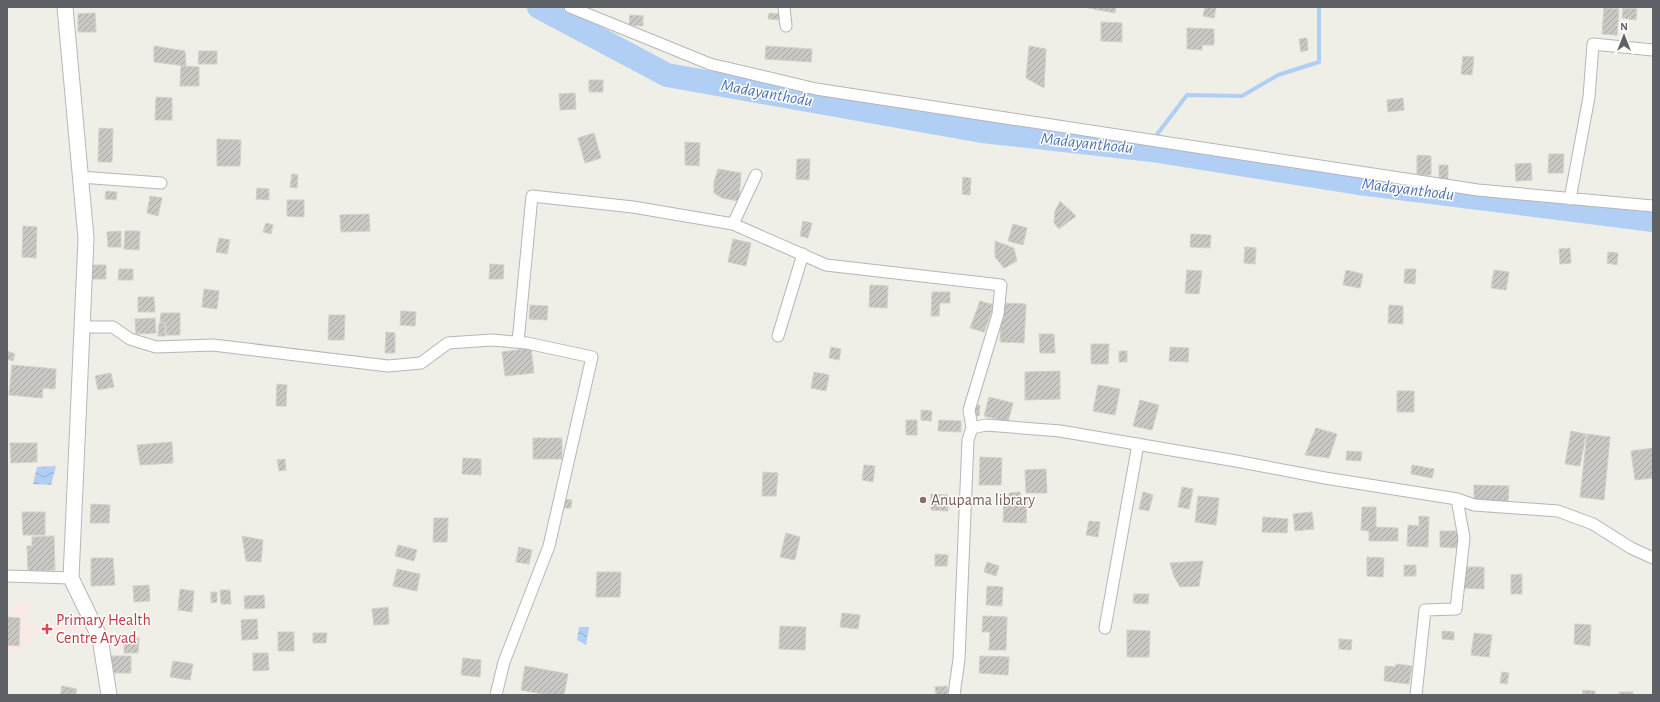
<svg xmlns="http://www.w3.org/2000/svg" width="1660" height="702" font-family="'Alegreya Sans',sans-serif">
  <defs>
    <pattern id="water-waves" width="16" height="10" patternUnits="userSpaceOnUse"><rect width="16" height="10" fill="#b1cff5"/><path d="M0 5q4-4 8 0t8 0" fill="none" stroke="#93abca"/></pattern>
    <pattern id="building-hatch" width="6" height="6" patternUnits="userSpaceOnUse"><rect width="6" height="6" fill="#cac8c4"/><path d="M-1 1l2-2M0 6l6-6M5 7l2-2" fill="none" stroke="#a7a6a3"/></pattern>
  </defs>
  <rect width="100%" height="100%" fill="#efeee7"/>
  <path fill="#f9eae6" d="M12 604H29L28 625H83L92 636 32 633 31 645H24L23 652 10 653V649L7 650V621H11Z"/>
  <path fill="url(#water-waves)" d="M56 466 51 485 33 484 37 467Z
    M579 627H589L586 645 577 640Z"/>
  <g fill="none" stroke-linecap="round" stroke-linejoin="round">
    <path stroke="#b1cff5" stroke-width="4" d="M1146 149 1187 95 1242 96 1278 75 1319 62V7"/>
    <path stroke="#b1cff5" stroke-width="24" d="M539 7 667 75 982 131 1152 150 1359 183 1653 220"/>
  </g>
  <path fill="url(#building-hatch)" stroke="#d3d0c6" d="M1087 7H1116L1115 13 1088 8Z
    M1205 7H1216L1214 18 1203 16Z
    M1604 8 1619 9 1617 35 1602 34Z
    M1623 8 1637 9 1636 20 1622 18Z
    M95 13 96 32H78V14Z
    M769 13 780 14V20L768 19Z
    M630 15 643 16V26L629 25Z
    M1101 22 1122 23V42L1101 41Z
    M1187 28 1214 29V45H1202V50L1187 49Z
    M1307 38 1308 50 1301 52 1299 39Z
    M154 46 185 51 186 66 154 62Z
    M766 46 812 49 811 62 765 59Z
    M1029 46 1046 49 1044 88 1026 78Z
    M199 51H217V64H198Z
    M1463 56 1474 57 1472 75 1461 74Z
    M181 66 199 67V86H180Z
    M589 80H603V92H589Z
    M575 93 576 109 560 110 559 94Z
    M156 97 172 98V120H155Z
    M1403 98 1404 110 1388 112 1387 100Z
    M99 128 113 129 112 162H98Z
    M594 133 601 158 585 163 578 138Z
    M217 139 241 140 240 166H217Z
    M685 142 700 143 699 166 685 165Z
    M1549 154H1564L1563 173H1548Z
    M1417 155 1431 156V175H1417Z
    M797 159H810L809 180 796 179Z
    M1531 163 1532 180 1516 181 1515 164Z
    M1439 165H1448V180L1439 179Z
    M718 169 741 173 739 201 722 198 714 193V182Z
    M292 174 298 175 297 188 290 187Z
    M963 177 971 178 970 195 962 194Z
    M257 188 269 189V200L256 199Z
    M106 191 117 192 116 200 105 199Z
    M150 196 162 198 158 216 147 213Z
    M287 200H304V217L287 216Z
    M1060 201 1076 216 1059 229 1054 223 1055 211Z
    M369 214 370 231 341 232 340 215Z
    M803 221 812 223 808 238 800 236Z
    M266 223 273 225 271 234 263 232Z
    M1013 224 1027 228 1023 245 1008 241Z
    M23 226 37 227 36 258 22 257Z
    M121 231V247H108L107 232Z
    M125 231H140L139 250 124 249Z
    M1191 234 1211 235 1210 248 1190 247Z
    M219 238 230 240 227 254 216 252Z
    M733 239 751 243 746 266 728 262Z
    M995 241 1014 248 1017 261 1004 268 995 257Z
    M1245 247 1256 248 1255 264 1244 263Z
    M1570 248 1571 263 1560 264 1559 249Z
    M1608 252 1618 253 1617 265 1607 263Z
    M490 264 504 265 503 279H489Z
    M92 265H106V279H91Z
    M119 269H133V280H118Z
    M1405 269H1416L1415 284 1404 283Z
    M1187 270 1202 271 1199 294 1185 293Z
    M1346 270 1363 274 1360 288 1343 285Z
    M1494 270 1509 272 1506 290 1491 288Z
    M870 285 888 286 887 308 869 307Z
    M204 289 219 291 217 309 202 307Z
    M932 292H950V303H940L939 316H931Z
    M138 297H154L155 312H138Z
    M980 301 994 305 984 332 970 328Z
    M1002 303 1026 304 1024 343 1000 342Z
    M530 305 548 306 547 320 529 319Z
    M1389 305 1403 306V324L1388 323Z
    M401 311 416 312 415 326 400 325Z
    M161 313H180V335H166V323L160 322Z
    M329 315H345L344 340H328Z
    M155 318 156 333 136 334 135 319Z
    M159 323H165V336H158Z
    M386 332 395 333V353H385Z
    M1039 334H1054L1055 353H1040Z
    M1091 344H1109L1108 364H1091Z
    M831 347 841 349 839 360 829 358Z
    M1170 347 1189 348 1188 362 1169 361Z
    M531 348 534 373 505 376 502 352Z
    M7 351 15 354 13 361 7 359Z
    M1119 351H1127V362H1119Z
    M12 365 56 369 55 389 43 388 42 398 9 395Z
    M1060 371V399L1025 400V372Z
    M814 372 829 375 826 391 811 388Z
    M111 373 114 387 98 390 95 376Z
    M277 384 287 385 286 406H276Z
    M1098 385 1120 389 1115 415 1093 411Z
    M1397 391H1414V412H1397Z
    M989 397 1013 403 1008 422 984 416Z
    M1140 400 1159 405 1152 430 1133 426Z
    M974 405H980L979 416 973 415Z
    M921 410 932 411 931 421 921 420Z
    M906 420H917V435H906Z
    M939 420 961 421V432L938 431Z
    M1316 428 1337 434 1329 458 1305 455Z
    M1571 431 1586 434 1580 466 1565 464Z
    M1587 434 1610 437 1604 500 1580 497Z
    M533 438H562V459H533Z
    M172 442 173 463 140 465 137 445Z
    M10 443H37V462L11 463Z
    M1653 448V478L1635 480 1631 451Z
    M1347 451 1362 452 1361 461 1346 460Z
    M980 457 1002 458 1001 485H979Z
    M463 458 481 459V475L462 474Z
    M285 459 286 470 279 471 277 460Z
    M864 465 875 466 873 482 862 480Z
    M1412 465 1434 469 1432 478 1411 474Z
    M1046 469 1047 493H1026L1025 470Z
    M763 472 778 473 776 496H762Z
    M1474 485 1509 486 1508 502H1474Z
    M1182 487 1193 489 1189 509 1178 507Z
    M1020 492V500H1009V493Z
    M1143 492 1153 495 1149 511 1139 509Z
    M931 494 948 495V511L931 510Z
    M1198 496 1219 498 1216 525 1195 522Z
    M563 499 572 500 571 508H563Z
    M1004 500 1027 501 1026 523 1003 522Z
    M91 504 110 505 109 523H90Z
    M1362 507H1376V527L1398 528V541H1369V531L1361 530Z
    M22 512H45V535H23Z
    M1312 512 1314 529 1295 531 1293 514Z
    M1419 516 1429 517 1428 547 1407 546 1408 525 1419 526Z
    M1263 517 1288 519 1287 533 1262 532Z
    M434 518H448L447 542H433Z
    M1089 521 1100 522 1098 537 1086 535Z
    M1440 531H1458V548L1440 547Z
    M786 533 800 537 795 560 780 557Z
    M54 536 55 570 28 571 27 546H32V537Z
    M242 536 263 540 261 562 246 561Z
    M398 545 417 550 414 561 395 556Z
    M519 547 532 550 529 564 516 562Z
    M935 554 948 555 947 566H935Z
    M1367 557 1384 558 1383 577 1367 576Z
    M91 558H113L115 585 91 586Z
    M1203 561 1199 586 1180 587 1174 576 1170 563Z
    M987 562 999 566 996 576 984 572Z
    M1404 565H1416V576H1404Z
    M1464 567H1484V589L1464 588Z
    M397 569 420 574 417 591 393 586Z
    M597 572H621L620 597H596Z
    M1522 574V594H1511V575Z
    M149 585 150 601 134 602 133 586Z
    M987 586 1003 587 1002 606 986 605Z
    M180 589 194 591 192 612 178 610Z
    M220 590H230L231 604H221Z
    M211 592H217V602L211 603Z
    M1134 594H1149L1148 604 1133 603Z
    M264 595 265 608 245 609 244 596Z
    M388 607 389 624 374 625 372 609Z
    M842 613 860 615 858 629 840 627Z
    M983 616 1007 617 1006 650H989L990 632H982Z
    M7 617 20 618 19 646 7 645Z
    M257 619 258 639 242 640 241 620Z
    M1575 624 1591 625 1590 646 1574 644Z
    M780 626 806 627 805 650 779 649Z
    M1127 630 1150 631 1149 657H1127Z
    M1442 631 1454 632V640L1442 639Z
    M278 632H294V651H278Z
    M313 633H327L326 643H313Z
    M1474 633 1492 635 1489 657 1471 655Z
    M124 638H139L138 653H124Z
    M1339 639 1352 640 1351 650 1339 649Z
    M253 653H268L269 670 253 671Z
    M109 656H131V673H109Z
    M980 656 1009 657 1008 675 979 673Z
    M463 658 481 660 480 677 461 675Z
    M173 661 193 664 190 680 170 677Z
    M1396 664 1412 666 1409 684 1384 681 1385 666 1395 667Z
    M525 666 568 674 564 695H549L521 690Z
    M1502 672 1509 673 1507 684 1500 683Z
    M62 686 77 689 75 695H60Z
    M947 686 948 695H936L935 687Z
    M1583 690 1595 691V695H1582Z
    M1619 692H1633V695H1619Z"/>
  <g fill="none" stroke-linecap="round" stroke-linejoin="round">
    <g stroke="#b4b6ba" stroke-width="13">
      <path id="minor" d="M570 7 710 64 816 89 1478 190 1653 206
        M784 7 786 26
        M80 177 161 183
        M1570 199 1589 97 1593 44 1653 50
        M733 224 756 175
        M82 327H113L130 339 156 347 213 345 388 366 421 363 448 343 491 340 527 343 592 357 549 546 504 662 496 695
        M778 336 803 254
        M518 342 532 196 633 207 733 224 826 265 1001 285 998 314 969 410 972 428 968 440 959 659 954 695
        M972 428 986 425 1060 431 1236 461 1325 478 1457 499 1474 505 1558 511 1593 524 1631 548 1653 558
        M7 576 71 578
        M1105 628 1138 444
        M1416 695 1425 610 1456 609 1464 538 1457 499"/>
    </g>
    <g stroke="#b5b8bc" stroke-width="17">
      <path id="secondary" d="M65 7 86 238 71 578 100 638 109 695"/>
    </g>
    <use href="#minor" stroke="#fff" stroke-width="11"/>
    <use href="#secondary" stroke="#fff" stroke-width="15"/>
  </g>
  <circle fill="#8d6e63" stroke="#fff" stroke-width="1.5" cx="923" cy="500" r="4"/>
  <path fill="#e0444e" stroke="#fff" stroke-width="1.5" d="M45 623h4v4h4v4h-4v4h-4v-4h-4v-4h4z"/>
  <g text-anchor="middle" dominant-baseline="central" stroke-width="3" stroke-linejoin="round" paint-order="stroke">
    <g font-size="16" fill="#785e54" stroke="#fff" text-anchor="start">
      <text x="931" y="500">Anupama library</text>
    </g>
    <g font-size="16" fill="#be3a42" stroke="#fff" text-anchor="start">
      <text x="56" y="620">Primary Health<tspan x="56" dy="18">Centre Aryad</tspan></text>
    </g>
    <g font-size="17" font-style="italic" fill="#5274af" stroke="#fff">
      <text transform="translate(767 93) rotate(10)">Madayanthodu</text>
      <text transform="translate(1087 143) rotate(6)">Madayanthodu</text>
      <text transform="translate(1408 189) rotate(7)">Madayanthodu</text>
    </g>
  </g>
  <rect width="1660" height="702" fill="none" stroke="#5e6165" stroke-width="16"/>
  <g transform="translate(1624 36)" stroke="#ffffff" stroke-width="3" paint-order="stroke">
  <path d="M0-3L7 15L0 10L-7 15Z" fill="#5e6165"/>
  <text y="-6" font-size="11" font-weight="bold" text-anchor="middle" fill="#5e6165">N</text>
  </g>
</svg>
